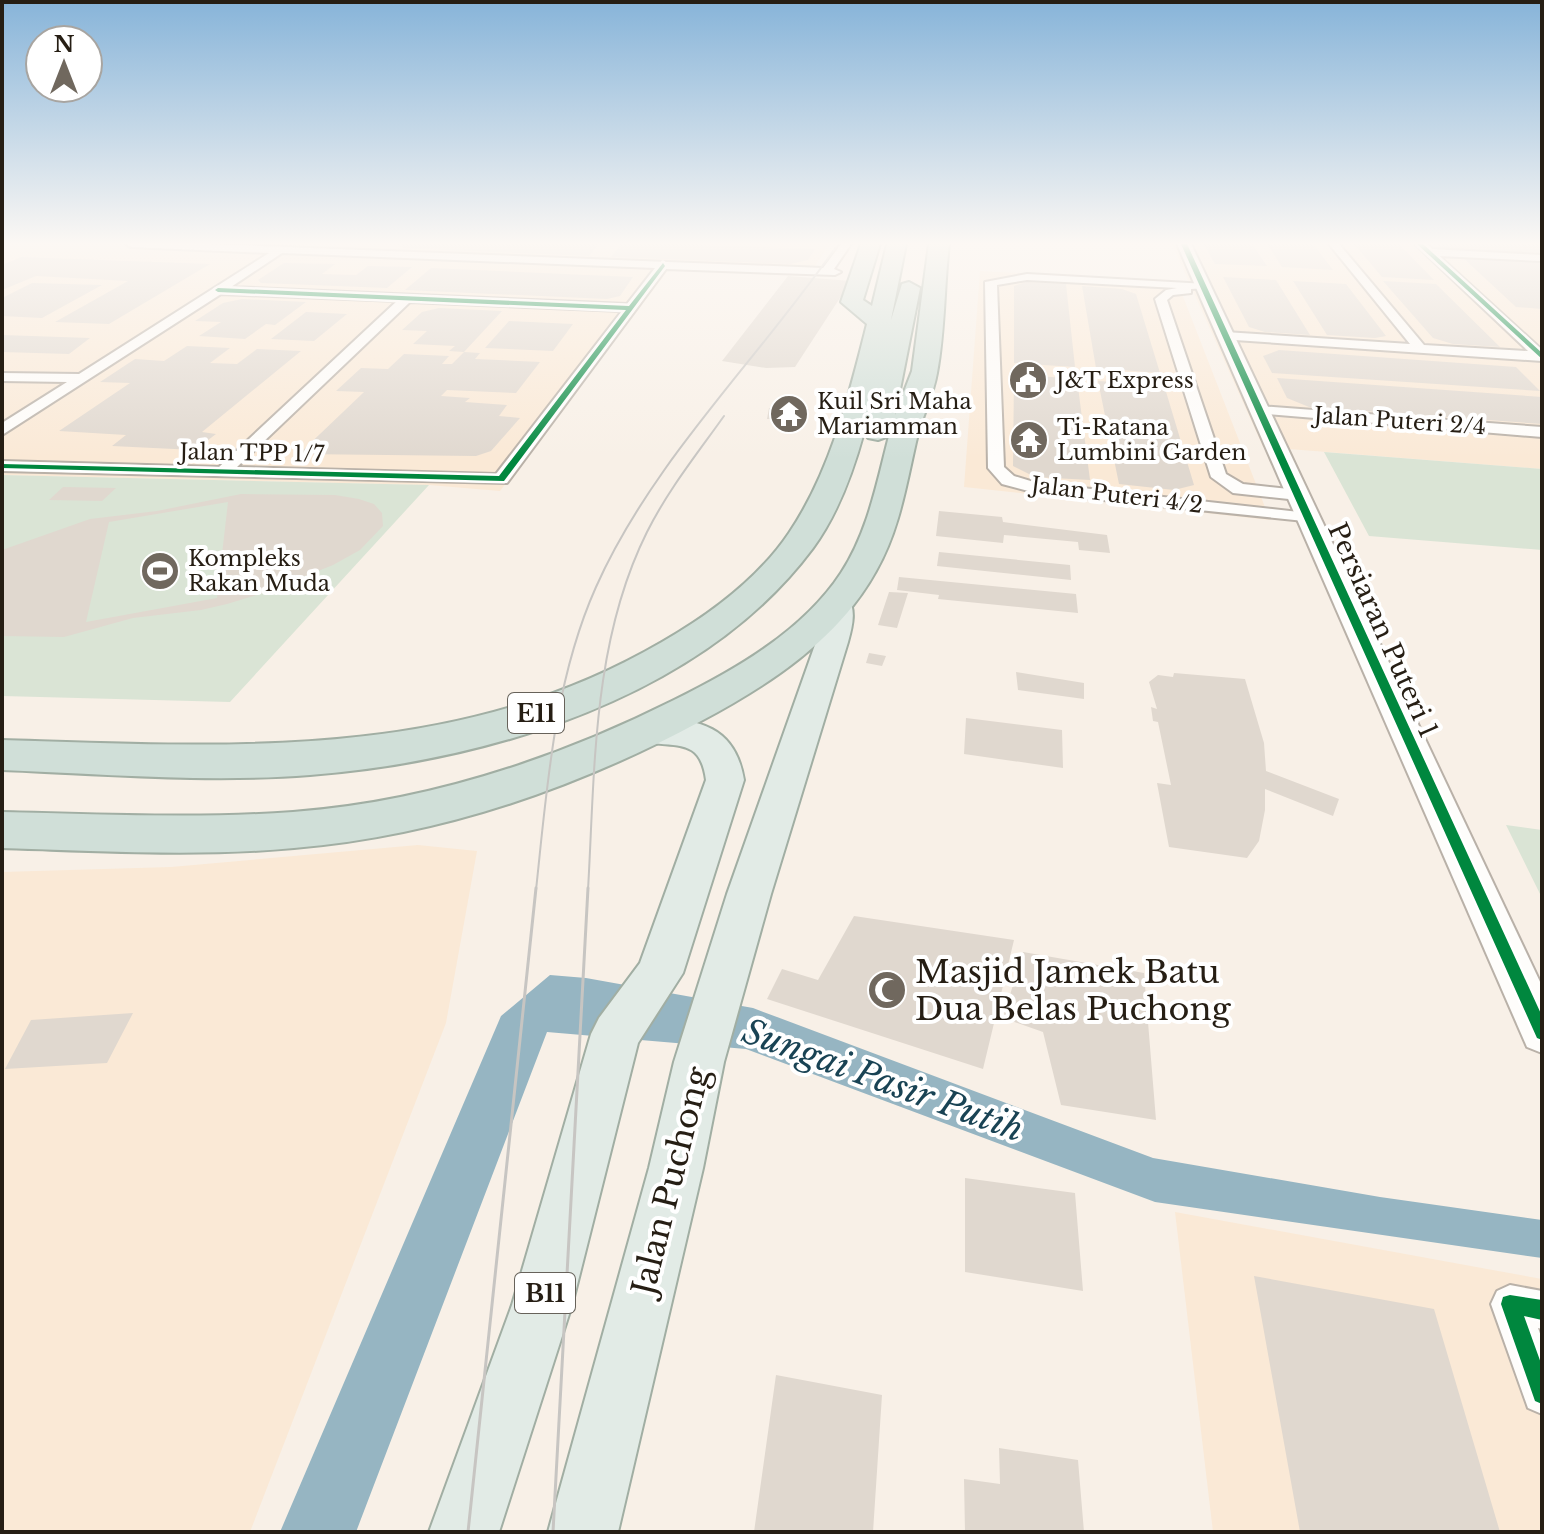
<svg xmlns="http://www.w3.org/2000/svg" width="1544" height="1534" font-family="'Libre Baskerville',serif">
  <rect width="100%" height="100%" fill="#f8f0e7"/>
  <path fill="#fae9d6" d="M2 244H829L811 273 670 268 500 491 429 485 2 475Z
    M1172 244H1542V469L1263 447Z
    M980 271 1177 281 1270 520 964 487Z
    M418 845 477 851 446 1023 250 1532H2V872L171 867Z
    M1175 1212 1542 1279V1532H1213Z"/>
  <path fill="#dae4d5" d="M1324 452 1542 469V550L1369 536Z
    M2 475 429 485 230 702 2 696Z
    M1506 825 1542 830V898Z"/>
  <path fill="#96b5c2" d="M550 975 586 978 753 1008 1153 1158 1380 1197 1542 1220V1258L1155 1202 746 1049 547 1032 356 1532H280L501 1016Z"/>
  <path fill="#e0d8cf" fill-rule="evenodd" d="M397 244H599L589 256 403 248Z
    M621 244H676L815 249 808 260 790 264 611 257Z
    M1204 244H1252L1267 266 1215 264Z
    M1267 244H1313L1333 270 1282 267Z
    M1354 244H1399L1434 280 1382 277Z
    M1437 244H1542V253L1441 248Z
    M1461 256 1542 261V309L1516 307Z
    M21 257 210 264 109 324 55 322 128 281 36 276 2 290V265Z
    M284 263 335 264 322 274 356 275 368 266 412 267 387 288 261 283 258 280Z
    M431 268 633 277 620 296 607 299 405 290Z
    M788 276 851 281 795 367 766 368 722 361Z
    M1223 277 1276 280 1310 335 1265 332 1249 327Z
    M1293 281 1346 284 1386 336 1375 338 1327 335Z
    M1383 281 1436 284 1500 347 1453 344 1433 338Z
    M1026 282 1066 284 1075 367 1014 363V286Z
    M32 283 102 285 42 318 2 316V298Z
    M1082 286 1122 289 1136 294 1160 373 1096 368Z
    M242 299 306 302 275 325 266 324 245 339 199 336 221 322 195 321 223 303Z
    M439 308 502 311 464 352 449 351 455 346 413 344 427 331 402 330 422 312Z
    M306 312 347 314 314 341 271 339Z
    M509 321 573 324 553 351 485 348Z
    M2 335 90 338 69 354 2 352Z
    M187 346 230 348 210 363 237 364 257 349 301 351 202 432 216 434 195 450 112 446 126 435 59 431 130 383 100 382 135 359 164 361Z
    M1279 350 1516 367 1540 391 1272 373 1263 356Z
    M464 352 480 353 475 359 540 362 516 393 447 390 441 396 470 398 465 402 507 405 499 416 520 418 491 451 476 456 299 454 364 392 336 391 361 368 388 369 404 354 449 356 442 364H452Z
    M1014 374 1077 379 1090 480 1035 477 1013 466Z
    M1277 378 1542 397V424L1309 407 1287 398Z
    M1098 381 1164 385 1194 485 1174 490 1119 484Z
    M769 408 809 409 808 420 767 419Z
    M63 487 116 488 102 501 49 500Z
    M241 494 335 495 359 499 374 504 382 513 383 526 360 550 333 565 263 593 227 604 201 610 133 618 64 637 2 636V550L90 519 157 511ZM228 502 217 598 86 622 109 522Z
    M939 511 1002 517 1003 522 1107 535 1110 553 1079 550 1078 542 1004 535 1003 543 936 536Z
    M939 552 1070 565 1071 580 937 566Z
    M899 577 1076 594 1078 613 938 599 939 595 897 590Z
    M889 592 908 593 897 628 878 625Z
    M869 653 886 656 882 666 866 663Z
    M1016 672 1084 683V699L1018 690Z
    M1174 673 1245 679 1264 743 1266 771 1339 799 1333 816 1265 789V810L1259 841 1247 858 1169 847 1157 783 1171 785 1158 722 1153 721 1151 707 1157 709 1149 682 1158 675 1173 677Z
    M966 718 1062 730 1063 768 964 754Z
    M854 916 1014 940 983 1069 767 999 782 969 818 980Z
    M1023 952 1144 973 1156 1120 1061 1105 1043 1032 1003 1018Z
    M133 1013 107 1063 5 1069 31 1020Z
    M965 1178 1075 1193 1083 1291 965 1272Z
    M1254 1276 1434 1309 1500 1532H1300Z
    M776 1375 882 1395 873 1532H754Z
    M999 1448 1078 1460 1084 1532H965L964 1479 1000 1484Z"/>
  <g fill="none" stroke-linecap="round" stroke-linejoin="round">
    <g stroke="#b9b1a8" stroke-width="4">
      <path id="street" d="M126 244H208L823 268 841 244H851L834 269 841 272 835 275 666 269 507 483 2 471V461L219 467 397 301 221 294 2 435V423L67 382 2 381V373L79 374 269 253 131 247ZM282 253 655 268 627 304 231 287ZM410 302 622 311 496 474 237 467Z
        M1329 244H1339L1424 345 1528 351 1415 244H1426L1432 249 1542 255V261L1439 256 1542 350V361L1220 339 1219 336 1225 332 1410 344Z
        M1027 274 1207 284V288L1191 289V293L1173 295 1167 300 1226 474 1243 484 1298 490 1306 495 1298 500 1233 493 1211 477 1155 299 1166 290 1177 288 1027 280 997 285 1004 467 1014 476 1037 483 1308 513 1317 518 1314 522 1036 493 1002 484 988 468 985 282Z
        M1259 406 1542 427V437L1254 413 1252 410Z
        M1510 1285 1542 1291V1329L1538 1328 1542 1339V1414L1528 1408 1491 1304 1497 1291Z"/>
    </g>
    <g stroke="#b9b1a8" stroke-width="4">
      <path id="secondary" d="M1177 244H1191L1542 986V1053L1527 1047Z"/>
    </g>
    <g stroke="#a1aea3" stroke-width="4">
      <path id="primary" d="M836 594 847 596C857 610 852 627 848 642L771 894 724 1062 703 1168 618 1532H548L649 1168 674 1062 727 894 816 642C819 628 817 607 825 596Z
        M651 718C699 719 735 726 744 780L683 973 638 1043 572 1305 499 1532H429L512 1305 591 1034 599 1018 640 963 706 780C700 734 672 750 638 740L633 731 638 722Z"/>
    </g>
    <g stroke="#a1aea3" stroke-width="4">
      <path id="highway" d="M861 244H880L863 300 872 306 887 244H906L891 320 902 284 909 282 920 288 895 415 912 371 929 244H949C944 287 945 331 937 373 933 397 921 418 916 442 906 486 899 531 876 571 838 640 769 685 701 721 575 789 437 836 294 848 197 857 99 851 2 848V812C99 814 196 819 293 812 427 802 554 760 674 700 735 670 803 631 841 573 868 532 877 482 889 436L878 440 868 438 864 432C853 472 838 514 813 548 702 697 489 761 310 775 208 783 104 774 2 770V740C231 747 456 762 662 642 709 615 758 579 789 533 831 471 849 395 867 324L841 302Z"/>
    </g>
    <use href="#street" fill="#fefdfb" fill-rule="evenodd"/>
    <use href="#secondary" fill="#fefdfb" fill-rule="evenodd"/>
    <use href="#primary" fill="#e2ebe6" fill-rule="evenodd"/>
    <use href="#highway" fill="#d0dfd8" fill-rule="evenodd"/>
    <path stroke="#c7c5c2" stroke-width="2" d="M536 890C547 788 554 681 596 587 653 459 760 358 838 244
      M588 890C595 770 592 642 647 532 668 490 697 454 724 416"/>
    <path stroke="#c7c5c2" stroke-width="3" d="M468 1532 536 888
      M553 1532 588 888"/>
    <g stroke="#fff" stroke-width="5">
      <path id="cycleway" d="M1181 244H1187L1542 1016V1040L1537 1038Z
        M1417 244H1423L1542 353V359Z
        M663 263 665 266 504 481 2 468V464L499 476 626 310 218 292 215 290 218 288 629 306Z
        M1510 1295 1542 1300V1320L1524 1316 1542 1366V1404L1535 1401 1501 1304 1503 1297Z"/>
    </g>
    <use href="#cycleway" fill="#00873e" fill-rule="evenodd"/>
  </g>
  <linearGradient id="sky" x2="0" y2="1"><stop stop-color="#87b4d9"/><stop offset="0.53" stop-color="#fcf8f4"/><stop offset="1" stop-color="#fcf8f4" stop-opacity="0"/></linearGradient>
  <rect width="1544" height="459" fill="url(#sky)"/>
  <defs>
    <g id="civic-disc" transform="scale(2)"><circle r="9.5" fill="#70685e" stroke="#fff"/><path d="M-.6-6.5H3V-4.5H.6V-3L4-1V1h2V6H-6V1h2V-1L-.6-3ZM-1.2 2.5V6h2.4V2.5Z" fill="#fff"/></g>
    <g id="temple-disc" transform="scale(2)"><circle r="9.5" fill="#70685e" stroke="#fff"/><path d="M0-6L5-2H3V0L6.5 2.5H4V6H1.5V3h-3V6H-4V2.5H-6.5L-3 0V-2H-5Z" fill="#fff"/></g>
    <g id="stadium-disc" transform="scale(2)"><circle r="9.5" fill="#70685e" stroke="#fff"/><path d="M0-5a6.5 5 0 1 0 0 10a6.5 5 0 1 0 0-10ZM-3.5-1.8h7v3.6h-7Z" fill="#fff"/></g>
    <g id="mosque-disc" transform="scale(2)"><circle r="9.5" fill="#70685e" stroke="#fff"/><path d="M3.5-4.9A6 6 0 1 0 3.5 4.9A5 5 0 1 1 3.5-4.9Z" fill="#fff"/></g>
  </defs>
  <g fill-rule="evenodd">
    <use href="#civic-disc" x="1028" y="380"/>
    <use href="#temple-disc" x="789" y="414"/>
    <use href="#temple-disc" x="1029" y="440"/>
    <use href="#stadium-disc" x="160" y="571"/>
    <use href="#mosque-disc" x="887" y="990"/>
  </g>
  <g text-anchor="middle" dominant-baseline="central" stroke-width="8" stroke-linejoin="round" paint-order="stroke">
    <g font-size="22" fill="#261e14" stroke="#fff" text-anchor="start">
      <text x="1056" y="380">J&amp;T Express</text>
      <text x="817" y="401">Kuil Sri Maha<tspan x="817" dy="25">Mariamman</tspan></text>
      <text x="1057" y="427">Ti-Ratana<tspan x="1057" dy="25">Lumbini Garden</tspan></text>
      <text x="188" y="558">Kompleks<tspan x="188" dy="25">Rakan Muda</tspan></text>
    </g>
    <g font-size="22" fill="#261e14" stroke="#fff">
      <text transform="translate(1400 421) rotate(4)">Jalan Puteri 2/4</text>
      <text transform="translate(252 453) rotate(1)">Jalan TPP 1/7</text>
      <text transform="translate(1117 495) rotate(7)">Jalan Puteri 4/2</text>
    </g>
    <g fill="#fff" stroke="#67625a" stroke-width="2">
      <rect x="508" y="693" width="56" height="40" rx="6"/>
      <rect x="515" y="1273" width="60" height="40" rx="6"/>
    </g>
    <g font-size="24" font-weight="bold" fill="#261e14">
      <text x="536" y="713">E11</text>
      <text x="545" y="1293">B11</text>
    </g>
    <g font-size="26" fill="#261e14" stroke="#fff">
      <text transform="translate(1383 630) rotate(66)">Persiaran Puteri 1</text>
    </g>
    <g font-size="32" fill="#261e14" stroke="#fff" text-anchor="start">
      <text x="915" y="972">Masjid Jamek Batu<tspan x="915" dy="37">Dua Belas Puchong</tspan></text>
    </g>
    <g font-size="32" fill="#261e14" stroke="#fff">
      <text transform="translate(671 1181) rotate(-76)">Jalan Puchong</text>
    </g>
    <g font-size="34" font-style="italic" fill="#194354" stroke="#fff">
      <text transform="translate(883 1080) rotate(20)">Sungai Pasir Putih</text>
    </g>
  </g>
  <rect width="1544" height="1534" fill="none" stroke="#261e14" stroke-width="8"/>
  <g transform="translate(64 64)"><circle r="38" fill="#ffffff" stroke="#a8a5a1" stroke-width="2"/>
  <path d="M0-6L14 30L0 20L-14 30Z" fill="#70685e"/>
  <text y="-12" font-size="22" font-weight="bold" text-anchor="middle" fill="#261e14">N</text>
  </g>
</svg>
